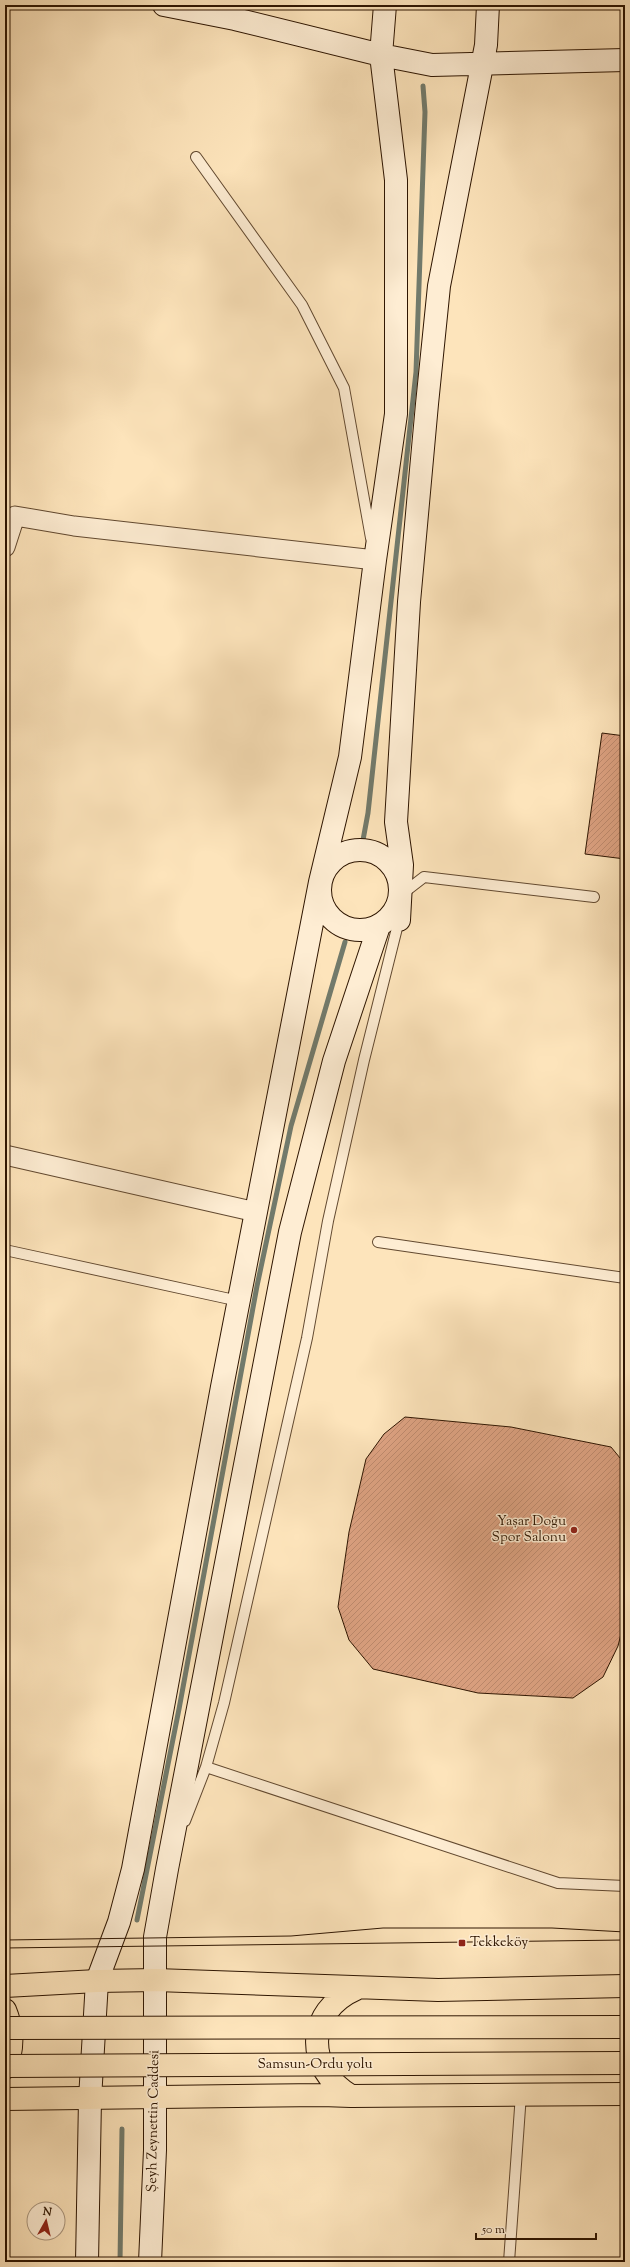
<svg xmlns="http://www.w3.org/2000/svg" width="630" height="2267" font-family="'Sorts Mill Goudy',serif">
  <defs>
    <pattern id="building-hatch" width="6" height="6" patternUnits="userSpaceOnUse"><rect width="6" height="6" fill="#dea383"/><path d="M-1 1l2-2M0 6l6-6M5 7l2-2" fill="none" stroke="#bf8b6f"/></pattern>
  </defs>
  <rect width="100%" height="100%" fill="#fde4bb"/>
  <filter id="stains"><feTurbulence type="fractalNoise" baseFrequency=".005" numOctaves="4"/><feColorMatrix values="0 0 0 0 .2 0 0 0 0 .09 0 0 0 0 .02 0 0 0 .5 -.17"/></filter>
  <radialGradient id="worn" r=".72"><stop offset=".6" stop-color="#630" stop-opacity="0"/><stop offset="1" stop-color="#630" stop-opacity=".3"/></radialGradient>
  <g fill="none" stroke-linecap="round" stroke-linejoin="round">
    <path stroke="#727a6b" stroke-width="5" d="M363 840 368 813 416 372 425 112 423 86
      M137 1920 179 1709 257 1286 291 1126 345 942
      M120 2262 122 2129"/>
  </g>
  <path fill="url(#building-hatch)" stroke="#2e1501" d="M602 733 625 736V859L585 854Z
    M405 1417 511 1427 611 1447 625 1464V1618L618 1646 603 1677 573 1698 478 1693 373 1669 349 1640 338 1607 349 1532 366 1459 384 1434Z"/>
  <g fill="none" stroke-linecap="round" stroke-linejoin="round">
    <g stroke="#624930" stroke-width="12">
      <path id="lane" d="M196 157 302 305 344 388 371 538
        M402 894 424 877 594 897
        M378 1242 625 1278
        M5 1250 239 1301
        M206 1767 558 1883 625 1886
        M185 1821 206 1767 224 1703 307 1338 328 1221 364 1060 399 920
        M509 2262 521 2094"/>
    </g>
    <g stroke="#624930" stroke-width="21">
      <path id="street" d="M5 547 15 516 74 526 375 560
        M5 1155 256 1212"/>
    </g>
    <g stroke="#2e1501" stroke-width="24">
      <path id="secondary" d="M164 5 235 19 381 55 432 65 625 60
        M320 890a40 40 0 1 1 80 0a40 40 0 1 1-80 0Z
        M399 920 402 865 396 822 409 602 427 404 439 286 486 45 488 5
        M87 2262 90 2099 97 1981 119 1922 133 1869 222 1387 320 882 350 757 375 560 396 414V180L381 55 385 5
        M150 2262 155 2150V1937L167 1869 290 1232 334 1061 379 926"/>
    </g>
    <g stroke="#2e1501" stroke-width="24">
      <path id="highway" d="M5 1986 97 1981 156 1980 438 1990 625 1986
        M5 2010C13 2029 14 2050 5 2068
        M351 2096C304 2068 306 2011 356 1989
        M5 2099 322 2095 351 2096 625 2094"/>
    </g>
    <use href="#lane" stroke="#feedd3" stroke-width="10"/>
    <use href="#street" stroke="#feedd3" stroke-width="19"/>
    <use href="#secondary" stroke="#feedd3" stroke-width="22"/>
    <use href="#highway" stroke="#fde4bb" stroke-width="22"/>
    <path stroke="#2e1501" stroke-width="1" d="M5 1940 291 1936 383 1928H552L625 1932
      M5 1948 625 1940"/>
    <g stroke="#2e1501" stroke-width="24" stroke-linecap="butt">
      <path id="highway-bridge" d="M5 2028 625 2027
        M5 2066 625 2063"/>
    </g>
    <use href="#highway-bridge" stroke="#fde4bb" stroke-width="22"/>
  </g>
  <g fill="#8f2418" stroke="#feedd3" stroke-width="1.5">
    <circle cx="574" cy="1530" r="4"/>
    <rect x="458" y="1939" width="8" height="8" rx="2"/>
  </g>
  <g text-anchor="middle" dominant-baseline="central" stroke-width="3" stroke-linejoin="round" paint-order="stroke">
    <g font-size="14" fill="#2e1501" stroke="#feedd3" text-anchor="end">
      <text x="566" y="1522">Yaşar Doğu<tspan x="566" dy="16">Spor Salonu</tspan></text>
      <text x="470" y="1943" text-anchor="start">Tekkeköy</text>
    </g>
    <g font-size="14" fill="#2e1501" stroke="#feedd3">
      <text x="315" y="2065">Samsun-Ordu yolu</text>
      <text transform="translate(154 2121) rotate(-89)">Şeyh Zeynettin Caddesi</text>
    </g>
  </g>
  <rect width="630" height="2267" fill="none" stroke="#fde4bb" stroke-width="20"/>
  <rect x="6" y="6" width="618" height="2255" fill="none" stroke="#2e1501" stroke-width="2"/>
  <rect x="10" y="10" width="610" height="2247" fill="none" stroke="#2e1501"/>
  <g transform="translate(46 2221) rotate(8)"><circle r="19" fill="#feedd3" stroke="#ab977f"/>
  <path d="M0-3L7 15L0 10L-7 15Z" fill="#8f2418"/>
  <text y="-6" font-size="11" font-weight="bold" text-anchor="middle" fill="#2e1501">N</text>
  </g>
  <path d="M476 2233v6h120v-6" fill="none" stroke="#2e1501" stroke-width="2"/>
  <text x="482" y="2233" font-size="12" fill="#2e1501" stroke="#feedd3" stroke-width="3" paint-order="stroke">50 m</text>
  <rect width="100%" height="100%" filter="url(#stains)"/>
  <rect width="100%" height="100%" fill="url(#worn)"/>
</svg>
